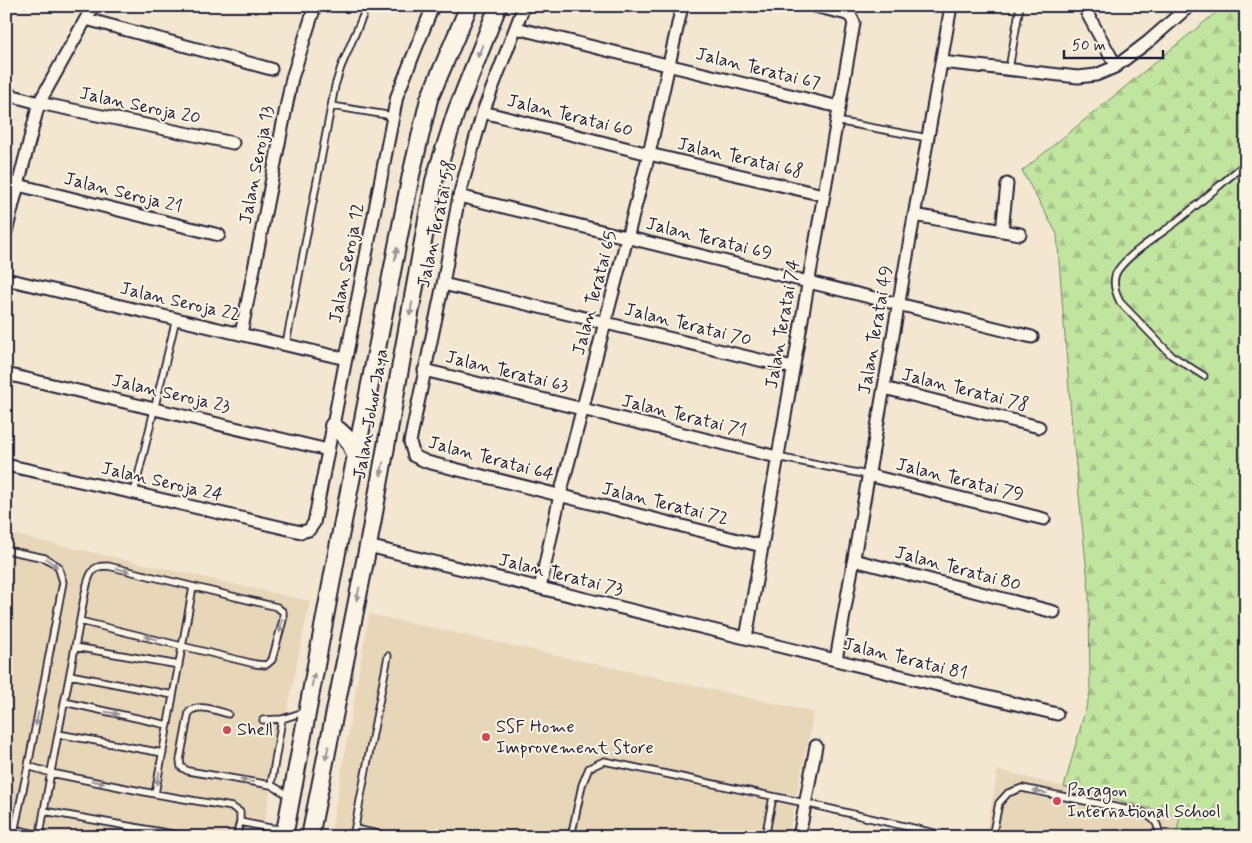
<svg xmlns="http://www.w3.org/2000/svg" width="1252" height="843" font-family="Mynerve,sans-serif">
  <defs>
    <pattern id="forest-firs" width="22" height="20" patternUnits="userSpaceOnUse" patternTransform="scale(1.25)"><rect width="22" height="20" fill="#c1e49e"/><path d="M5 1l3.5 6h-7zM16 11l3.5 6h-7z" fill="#a6c389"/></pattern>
  </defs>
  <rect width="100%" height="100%" fill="#f3e7d1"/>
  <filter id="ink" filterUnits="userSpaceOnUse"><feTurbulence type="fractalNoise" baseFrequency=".02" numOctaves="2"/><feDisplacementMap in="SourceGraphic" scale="10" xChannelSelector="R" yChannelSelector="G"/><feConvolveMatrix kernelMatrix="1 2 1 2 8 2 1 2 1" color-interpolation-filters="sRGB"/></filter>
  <g filter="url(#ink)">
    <path fill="#e8d6b9" d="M6 533 310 601 261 837H6Z
      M369 614 814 712 788 837H330Z
      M998 770 1181 816 1176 837H985Z"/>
    <path fill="url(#forest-firs)" stroke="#72836c" d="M1224 6H1246V837H1176L1180 816 1064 787 1090 693 1089 592 1072 427 1057 234 1022 171Z"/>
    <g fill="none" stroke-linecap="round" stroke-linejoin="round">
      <g stroke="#22223b" stroke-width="9">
        <path id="lane" d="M1009 69 1020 6
          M332 106 393 116
          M836 121 928 138
          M286 344 335 86 341 67 367 6
          M1204 376 1171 355 1120 302C1115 292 1111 280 1118 270 1129 254 1159 235 1175 223 1199 204 1222 183 1246 163
          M777 457 868 475
          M134 493 176 319
          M6 550 45 558 58 566 63 582 28 766 13 837
          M75 647 179 665
          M70 675 173 695
          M64 702 168 725
          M228 714C217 711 199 703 189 712L180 760 181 767 188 771 271 785 290 796
          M263 720 282 719 304 712
          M58 734 163 753
          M28 766 51 773 155 794 232 807 240 812V822L236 837
          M271 785 282 719
          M155 794 193 587
          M44 811 189 837
          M240 822 270 828 284 829
          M14 829 40 835
          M355 829 392 837
          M48 837 40 835C50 772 63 710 75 647 78 631 81 614 84 598 86 590 87 579 92 572 95 566 102 566 108 566L277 607 283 612V620L272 660 266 665 255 664 80 621
          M353 837 388 656
          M571 837 582 785 589 768 604 761 805 803 934 833
          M765 837 773 797
          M992 837 999 803 1008 793 1022 788 1144 813C1155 820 1159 823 1159 837"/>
      </g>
      <g stroke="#22223b" stroke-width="15">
        <path id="street" d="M524 6 483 112 459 196 443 284 410 442 414 456 427 462 762 546
          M1085 6 1087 13 1111 57 1117 65
          M86 19 271 69
          M516 28 839 107
          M941 62 1078 77 1096 75 1115 67 1149 41 1189 6
          M6 94 39 103 233 143
          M483 112 649 154 823 195
          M6 182 219 235
          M459 196 1032 337
          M914 215 1020 234
          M1002 231 1007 184
          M6 232 39 103 93 6
          M6 279 346 359
          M443 284 793 368
          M241 334 292 78 315 6
          M424 370 777 457
          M6 374 328 450
          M884 388 1039 427
          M6 465 134 493 301 532 309 530 314 523 397 96 433 6
          M868 475 1044 519
          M368 546 1057 714
          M854 560 1054 612
          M540 588 560 495 649 154 682 6
          M746 638 854 23 851 17 847 14 814 6
          M836 660 951 6
          M799 837 816 746"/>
      </g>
      <g stroke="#22223b" stroke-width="20">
        <path id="secondary" d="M333 426C347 436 351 442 356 458
          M284 837 339 542 411 175 429 99 469 6
          M310 837 368 546 434 181 456 112 498 6"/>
      </g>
      <use href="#lane" stroke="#fcf5e5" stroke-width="5.5"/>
      <use href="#street" stroke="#fcf5e5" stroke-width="11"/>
      <use href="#secondary" stroke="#fcf5e5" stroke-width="16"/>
    </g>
    <defs><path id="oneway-solid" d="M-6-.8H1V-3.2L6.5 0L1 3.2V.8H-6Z" transform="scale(1.25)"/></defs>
    <g fill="#9a9698">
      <use href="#oneway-solid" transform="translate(480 51) rotate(112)"/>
      <use href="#oneway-solid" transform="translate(396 254) rotate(-79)"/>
      <use href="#oneway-solid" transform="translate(411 309) rotate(100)"/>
      <use href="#oneway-solid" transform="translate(382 469) rotate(100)"/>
      <use href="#oneway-solid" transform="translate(52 563) rotate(37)"/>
      <use href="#oneway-solid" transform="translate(123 570) rotate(14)"/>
      <use href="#oneway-solid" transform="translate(358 594) rotate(101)"/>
      <use href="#oneway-solid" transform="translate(281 626) rotate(102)"/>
      <use href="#oneway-solid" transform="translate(151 638) rotate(-166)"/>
      <use href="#oneway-solid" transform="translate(313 680) rotate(-79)"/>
      <use href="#oneway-solid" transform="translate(112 713) rotate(12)"/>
      <use href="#oneway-solid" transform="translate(37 719) rotate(101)"/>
      <use href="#oneway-solid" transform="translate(327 753) rotate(101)"/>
      <use href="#oneway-solid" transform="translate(158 778) rotate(100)"/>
      <use href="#oneway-solid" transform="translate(247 781) rotate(-170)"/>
      <use href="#oneway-solid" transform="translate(98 782) rotate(11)"/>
      <use href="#oneway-solid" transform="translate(1040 792) rotate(-168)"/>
    </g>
  </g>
  <g fill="#d1495b" stroke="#fcf5e5" stroke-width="2">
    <circle cx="227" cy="730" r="5"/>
    <circle cx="486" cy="737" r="5"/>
    <circle cx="1057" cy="801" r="5"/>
  </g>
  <g text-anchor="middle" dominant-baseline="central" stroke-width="4" stroke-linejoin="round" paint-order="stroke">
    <g font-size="18" fill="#22223b" stroke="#fcf5e5">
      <text transform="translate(758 69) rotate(14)">Jalan Teratai 67</text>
      <text transform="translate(140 106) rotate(12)">Jalan Seroja 20</text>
      <text transform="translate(570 116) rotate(14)">Jalan Teratai 60</text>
      <text transform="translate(740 158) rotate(13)">Jalan Teratai 68</text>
      <text transform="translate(257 165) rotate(-79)">Jalan Seroja 13</text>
      <text transform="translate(123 193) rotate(14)">Jalan Seroja 21</text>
      <text transform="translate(437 224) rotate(-78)">Jalan Teratai 58</text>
      <text transform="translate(709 239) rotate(14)">Jalan Teratai 69</text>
      <text transform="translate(347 263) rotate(-79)">Jalan Seroja 12</text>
      <text transform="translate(595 293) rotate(-75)">Jalan Teratai 65</text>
      <text transform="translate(180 302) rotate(13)">Jalan Seroja 22</text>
      <text transform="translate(783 324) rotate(-80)">Jalan Teratai 74</text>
      <text transform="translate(688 325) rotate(14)">Jalan Teratai 70</text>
      <text transform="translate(876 330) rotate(-80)">Jalan Teratai 49</text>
      <text transform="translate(507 372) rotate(14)">Jalan Teratai 63</text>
      <text transform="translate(965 390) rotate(14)">Jalan Teratai 78</text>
      <text transform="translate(171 394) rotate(13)">Jalan Seroja 23</text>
      <text transform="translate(371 414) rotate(-80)">Jalan Johor Jaya</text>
      <text transform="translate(684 416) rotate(14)">Jalan Teratai 71</text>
      <text transform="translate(491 459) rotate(15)">Jalan Teratai 64</text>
      <text transform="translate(960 480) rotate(14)">Jalan Teratai 79</text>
      <text transform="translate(162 482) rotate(13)">Jalan Seroja 24</text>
      <text transform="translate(665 504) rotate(14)">Jalan Teratai 72</text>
      <text transform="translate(958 569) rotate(15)">Jalan Teratai 80</text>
      <text transform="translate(561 575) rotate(14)">Jalan Teratai 73</text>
      <text transform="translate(905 659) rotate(14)">Jalan Teratai 81</text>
    </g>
    <g font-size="18" fill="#22223b" stroke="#fcf5e5" text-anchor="start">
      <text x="496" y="727">SSF Home<tspan x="496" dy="21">Improvement Store</tspan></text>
      <text x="237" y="730">Shell</text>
      <text x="1067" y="791">Paragon<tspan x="1067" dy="21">International School</tspan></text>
    </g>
  </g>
  <rect width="1252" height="843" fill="none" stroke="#fcf5e5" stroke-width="25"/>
  <rect x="12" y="12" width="1227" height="818" fill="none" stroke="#22223b" stroke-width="2" filter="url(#ink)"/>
  <path d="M1064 50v8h99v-8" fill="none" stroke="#22223b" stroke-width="2.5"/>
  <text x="1072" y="50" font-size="15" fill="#22223b" stroke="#fcf5e5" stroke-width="4" paint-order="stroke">50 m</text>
</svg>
